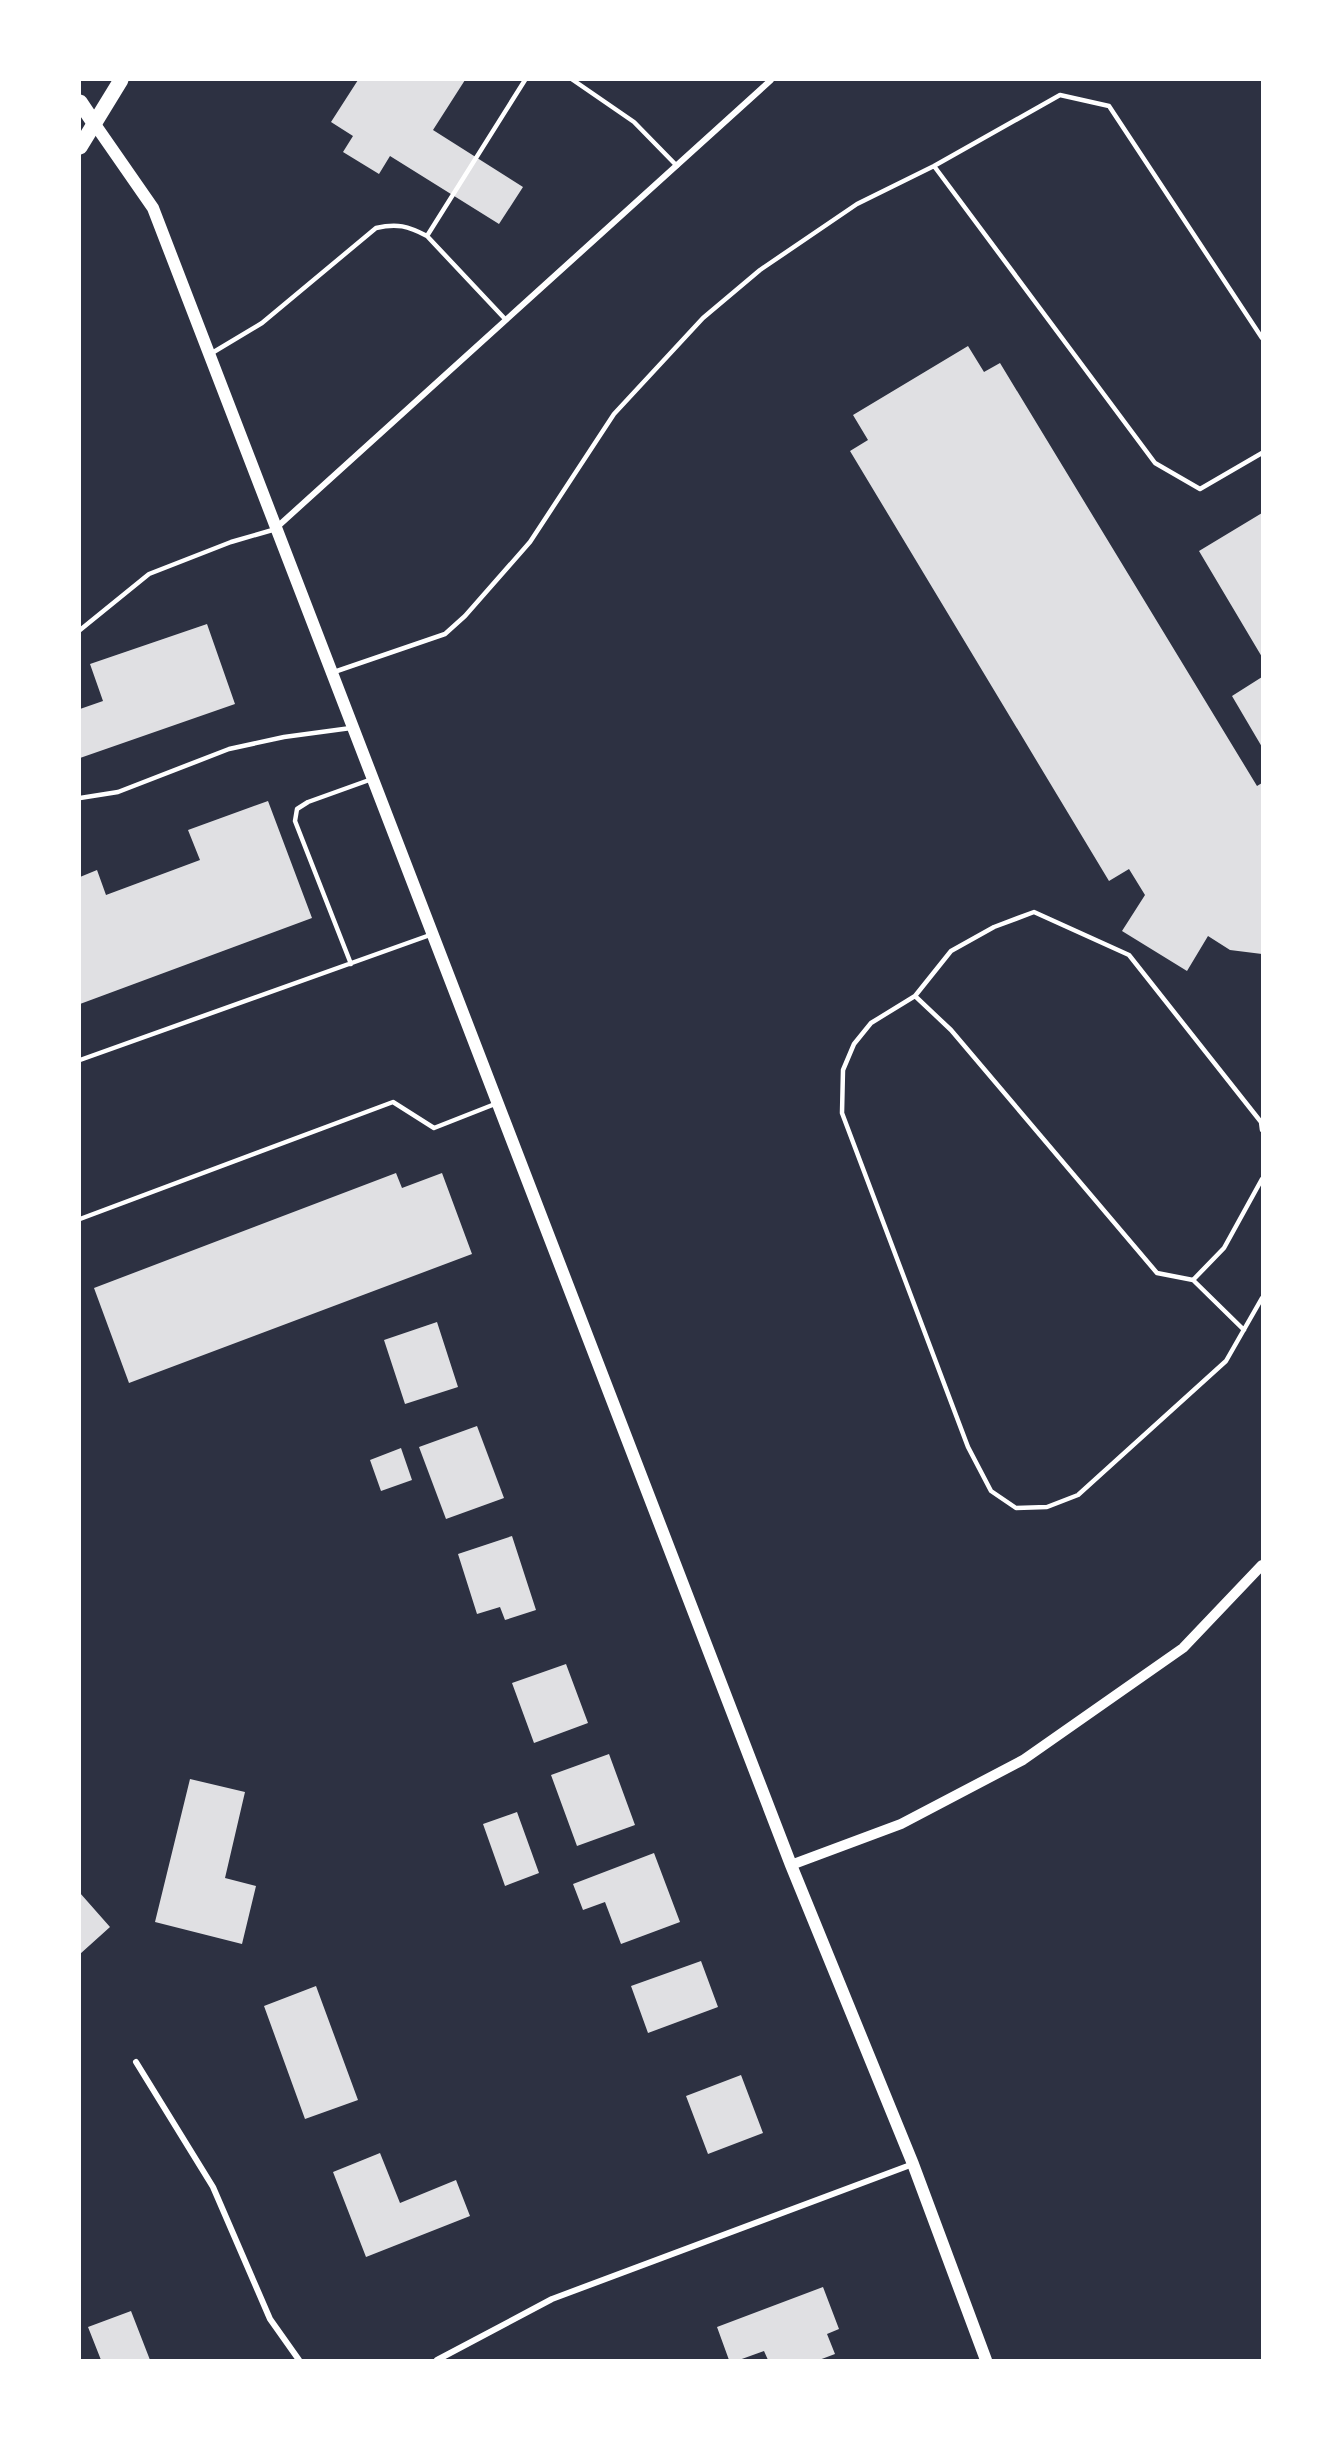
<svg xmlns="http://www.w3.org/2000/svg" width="1342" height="2440" font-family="'Playfair Display',serif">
  <rect width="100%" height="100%" fill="#2d3142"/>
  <path fill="#e0e0e3" d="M358 80H465L433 130 523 187 499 224 390 156 379 174 343 152 353 136 331 122Z
    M968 346 984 372 1000 363 1257 786 1262 783V954L1230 950 1208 936 1187 971 1122 931 1145 895 1129 869 1109 881 850 451 868 440 853 415Z
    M1262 513V657L1199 551Z
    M207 624 235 704 80 758V709L103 701 90 664Z
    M1262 677V747L1232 696Z
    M268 801 312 918 80 1004V877L97 870 106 895 200 860 188 830Z
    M396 1173 402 1188 442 1173 472 1254 129 1383 94 1288Z
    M437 1322 458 1387 405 1404 384 1340Z
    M477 1426 504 1498 446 1519 419 1447Z
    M401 1448 412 1480 381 1491 370 1460Z
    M512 1536 536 1610 505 1620 500 1607 477 1614 458 1554Z
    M566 1664 588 1723 534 1743 512 1683Z
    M609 1754 635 1825 577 1846 551 1775Z
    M190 1779 245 1792 225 1878 256 1886 242 1944 155 1922Z
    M517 1812 539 1873 505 1886 483 1824Z
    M654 1853 680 1922 621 1944 605 1902 583 1910 573 1884Z
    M80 1893 110 1927 80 1954Z
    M701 1961 718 2007 648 2033 631 1986Z
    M316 1986 358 2100 305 2119 264 2006Z
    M741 2075 763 2133 708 2154 686 2096Z
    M380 2153 400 2203 456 2180 470 2216 366 2257 333 2172Z
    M823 2287 839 2329 827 2334 835 2354 819 2360H768L764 2351 739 2360H729L717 2327Z
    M131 2311 150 2360H101L88 2327Z"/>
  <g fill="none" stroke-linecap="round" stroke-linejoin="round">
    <path stroke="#fff" stroke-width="4.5" d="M573 80 634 122 677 166
      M934 166 1155 463 1200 489 1262 453
      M427 236 525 80
      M212 353 262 323 376 228C397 223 408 226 427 236L506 320
      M80 630 149 574 231 542 276 529
      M334 672 445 634 465 616 530 542 614 414 703 318 760 270 857 204 934 166 1060 95 1109 106 1262 338
      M80 798 118 792 229 749 284 737 351 728
      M351 964 295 821 297 809 308 802 372 779
      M915 996 951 1030 1157 1273 1193 1280 1224 1248 1262 1179
      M80 1060 430 935
      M1262 1130 1261 1122 1129 955 1034 912 994 927 951 951 915 996 871 1023 854 1044 843 1070 842 1113 968 1447 991 1491 1016 1508 1047 1507 1078 1495 1226 1361 1262 1298
      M80 1219 393 1102 434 1128 495 1104
      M1193 1280 1244 1330"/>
    <path stroke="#fff" stroke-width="6" d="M276 528 771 80
      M136 2062 213 2187 270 2319 299 2360
      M437 2360 552 2299 913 2164"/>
    <path stroke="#fff" stroke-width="10" d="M791 1865 901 1824 1023 1760 1183 1648 1262 1565"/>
    <path stroke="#fff" stroke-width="12" d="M94 123 153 208 791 1865 913 2164 986 2360"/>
    <path stroke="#fff" stroke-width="15" d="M80 102 94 123
      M80 147 121 80"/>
  </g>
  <rect width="1342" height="2440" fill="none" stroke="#ffffff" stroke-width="162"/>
</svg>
